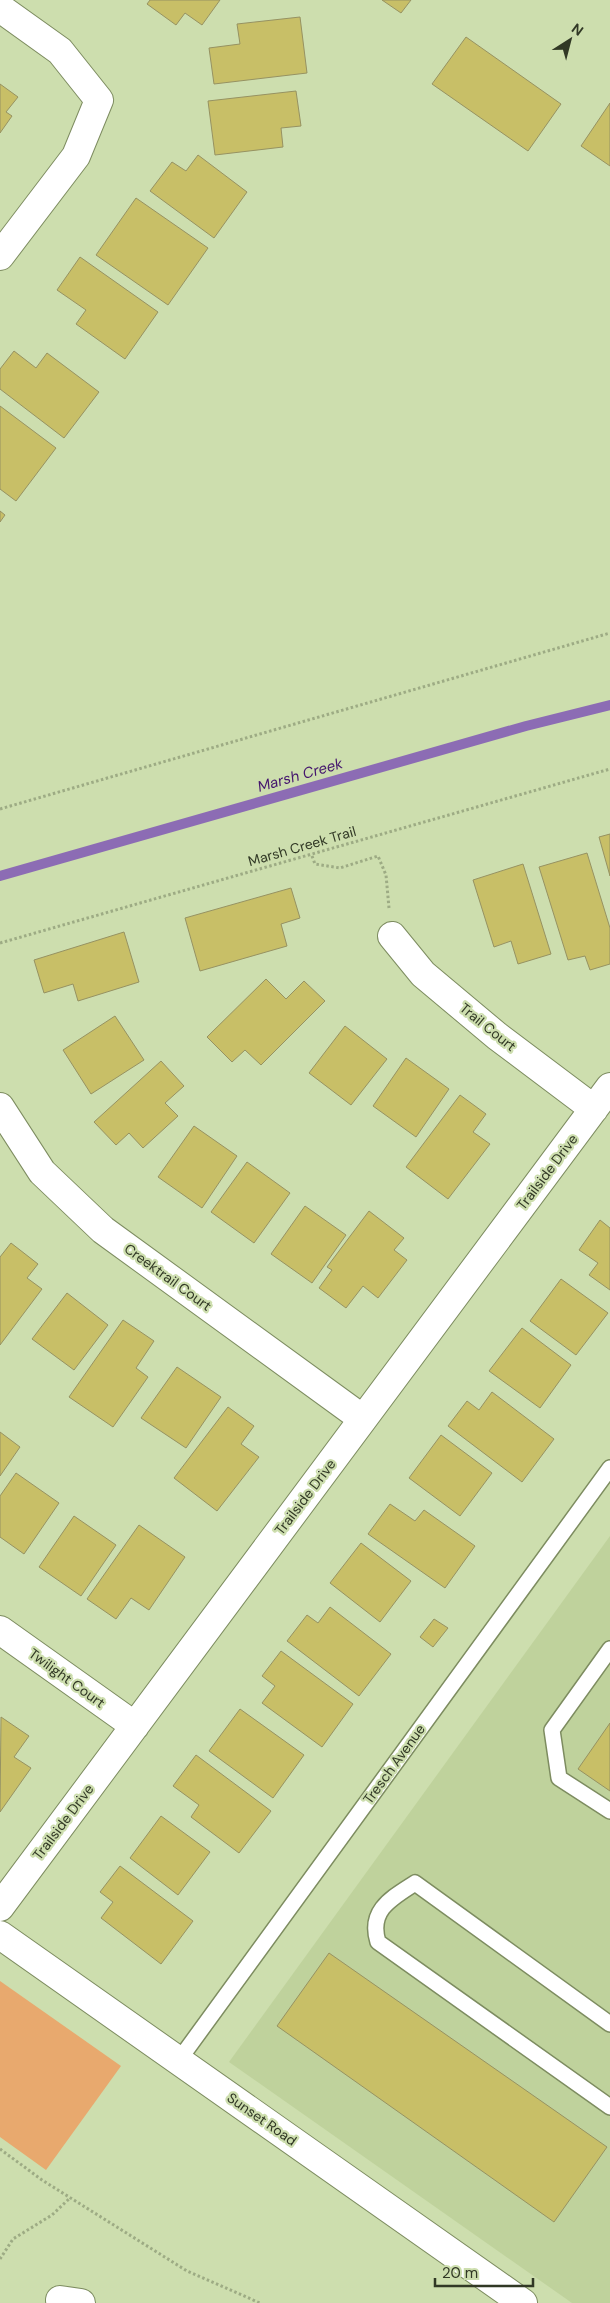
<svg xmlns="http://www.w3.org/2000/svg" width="610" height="2303" font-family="'DM Sans',sans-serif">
  <rect width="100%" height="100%" fill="#cddeae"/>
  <path fill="#bfd29c" d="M610 1536V2303H572L229 2062Z"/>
  <path fill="#e8a96e" d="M0 1981 121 2066 46 2170 0 2137Z"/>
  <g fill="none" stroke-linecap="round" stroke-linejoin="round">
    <path stroke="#8c6cb4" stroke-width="10" d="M0 876 526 726 610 705"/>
  </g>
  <path fill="#c8bf67" stroke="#969262" d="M150 0H220L202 25 185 13 176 25 147 4Z
    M382 0H411L401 13Z
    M300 17 307 73 214 84 209 48 240 44 237 24Z
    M466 37 561 104 528 151 432 84Z
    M0 84 18 97 6 112 12 116 0 133Z
    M296 91 301 126 281 128 283 147 215 155 208 101Z
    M610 103V166L581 146Z
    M198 155 247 192 214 238 150 191 172 162 186 171Z
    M136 198 208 248 168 305 96 255Z
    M80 257 158 312 125 359 76 324 86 310 57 290Z
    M14 351 36 368 47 353 99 392 64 438 0 389V369Z
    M0 406 56 448 16 501 0 489Z
    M0 511 5 515 0 522Z
    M610 834V876L599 837Z
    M587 853 610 928V964L590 970 585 956 568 960 539 867Z
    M523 864 551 954 518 964 511 941 494 947 473 880Z
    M291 888 300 918 281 924 287 946 200 971 185 918Z
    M124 932 139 982 78 1001 73 984 44 993 34 960Z
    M266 979 286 999 304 981 325 1001 261 1065 245 1050 232 1062 207 1037Z
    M115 1016 144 1060 91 1094 63 1050Z
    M345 1026 387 1059 351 1105 309 1073Z
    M406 1058 449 1089 416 1137 373 1106Z
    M161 1061 184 1086 165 1103 178 1116 143 1148 129 1133 116 1145 94 1122Z
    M460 1095 486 1114 473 1132 490 1144 448 1199 406 1167Z
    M194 1126 237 1156 202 1208 158 1177Z
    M247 1162 290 1193 254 1243 211 1212Z
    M305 1206 346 1235 312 1283 271 1254Z
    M369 1211 404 1238 394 1250 407 1260 378 1298 363 1286 346 1308 319 1288 332 1270 327 1267Z
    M600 1220 610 1228V1290L589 1275 598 1263 579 1250Z
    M11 1243 38 1264 27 1278 42 1289 0 1345V1257Z
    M561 1279 608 1313 576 1355 530 1321Z
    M67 1293 108 1325 74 1370 32 1339Z
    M123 1320 154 1341 136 1368 148 1377 113 1427 69 1397Z
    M522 1328 571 1365 540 1408 489 1371Z
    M177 1367 221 1397 186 1448 141 1418Z
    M492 1392 554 1439 522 1482 448 1426 467 1401 479 1410Z
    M228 1407 254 1426 241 1444 259 1457 217 1511 174 1478Z
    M0 1432 20 1447 0 1476Z
    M441 1435 492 1473 460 1516 409 1478Z
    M16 1473 59 1503 24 1554 0 1537V1496Z
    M390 1504 415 1521 424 1510 475 1546 445 1588 368 1534Z
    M74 1516 116 1545 81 1596 39 1567Z
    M139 1525 185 1557 149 1610 131 1598 116 1619 87 1599Z
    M361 1543 411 1581 380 1622 330 1583Z
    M330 1607 391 1654 359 1696 287 1641 307 1615 318 1623Z
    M434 1619 448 1628 433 1647 420 1637Z
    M281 1651 353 1704 322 1747 262 1703 275 1686 262 1676Z
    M240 1709 304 1755 273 1798 209 1751Z
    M1 1717 29 1736 14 1757 31 1768 0 1812Z
    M610 1723V1791L578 1769Z
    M196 1755 271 1811 239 1853 191 1817 199 1805 173 1786Z
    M161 1816 210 1852 178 1895 130 1858Z
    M120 1866 193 1921 161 1964 101 1918 113 1902 100 1892Z
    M329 1953 607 2147 554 2222 277 2026Z"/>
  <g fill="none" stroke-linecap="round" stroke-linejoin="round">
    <g stroke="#7d8c60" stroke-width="18">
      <path id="lane" d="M610 1649 552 1730 559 1778 610 1811
        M610 2024 415 1883C392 1898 368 1910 378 1942L610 2107
        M179 2060 610 1468"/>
    </g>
    <g stroke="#7d8c60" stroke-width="30">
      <path id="street" d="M0 8 60 51 99 100 76 156 0 256
        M392 936 423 974 497 1036 594 1109
        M0 1107 42 1172 103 1230 363 1419
        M0 1630 135 1726
        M0 1907 610 1087
        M60 2300 81 2303"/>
    </g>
    <g stroke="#7d8c60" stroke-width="30">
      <path id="secondary" d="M0 1935 523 2303"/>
    </g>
    <path stroke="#9dab84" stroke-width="3" stroke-dasharray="2.5 2.5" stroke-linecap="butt" d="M0 809 610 633
      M312 856 315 864 340 868 378 856 386 875 389 908
      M0 943 610 769
      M0 2149 42 2180 187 2271 260 2303
      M0 2259 13 2239 52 2215 70 2198"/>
    <use href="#lane" stroke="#fff" stroke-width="15"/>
    <use href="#street" stroke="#fff" stroke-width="28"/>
    <use href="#secondary" stroke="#fff" stroke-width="28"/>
  </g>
  <g text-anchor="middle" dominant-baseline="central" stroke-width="4.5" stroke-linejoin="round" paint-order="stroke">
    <g font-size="14" fill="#313825" stroke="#cddeae">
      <text transform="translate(302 846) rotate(-16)">Marsh Creek Trail</text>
      <text transform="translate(488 1027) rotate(39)">Trail Court</text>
      <text transform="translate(547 1172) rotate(-53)">Trailside Drive</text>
      <text transform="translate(168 1277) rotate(36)">Creektrail Court</text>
      <text transform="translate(305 1497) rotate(-53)">Trailside Drive</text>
      <text transform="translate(67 1678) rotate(36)">Twilight Court</text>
      <text transform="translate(394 1764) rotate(-54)">Tresch Avenue</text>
      <text transform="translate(63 1822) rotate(-53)">Trailside Drive</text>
      <text transform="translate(262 2119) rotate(35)">Sunset Road</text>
    </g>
    <g font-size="15" font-style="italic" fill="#44156d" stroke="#cddeae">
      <text transform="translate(300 775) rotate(-16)">Marsh Creek</text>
    </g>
  </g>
  <g transform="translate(570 40) rotate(36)" stroke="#cddeae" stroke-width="4" paint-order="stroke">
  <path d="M0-4L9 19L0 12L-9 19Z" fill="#313825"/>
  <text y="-8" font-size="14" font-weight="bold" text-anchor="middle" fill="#313825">N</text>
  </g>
  <path d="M435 2278v8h98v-8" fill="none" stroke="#313825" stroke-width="2.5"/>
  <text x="442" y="2278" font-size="15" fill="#313825" stroke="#cddeae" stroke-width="4" paint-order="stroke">20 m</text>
</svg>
